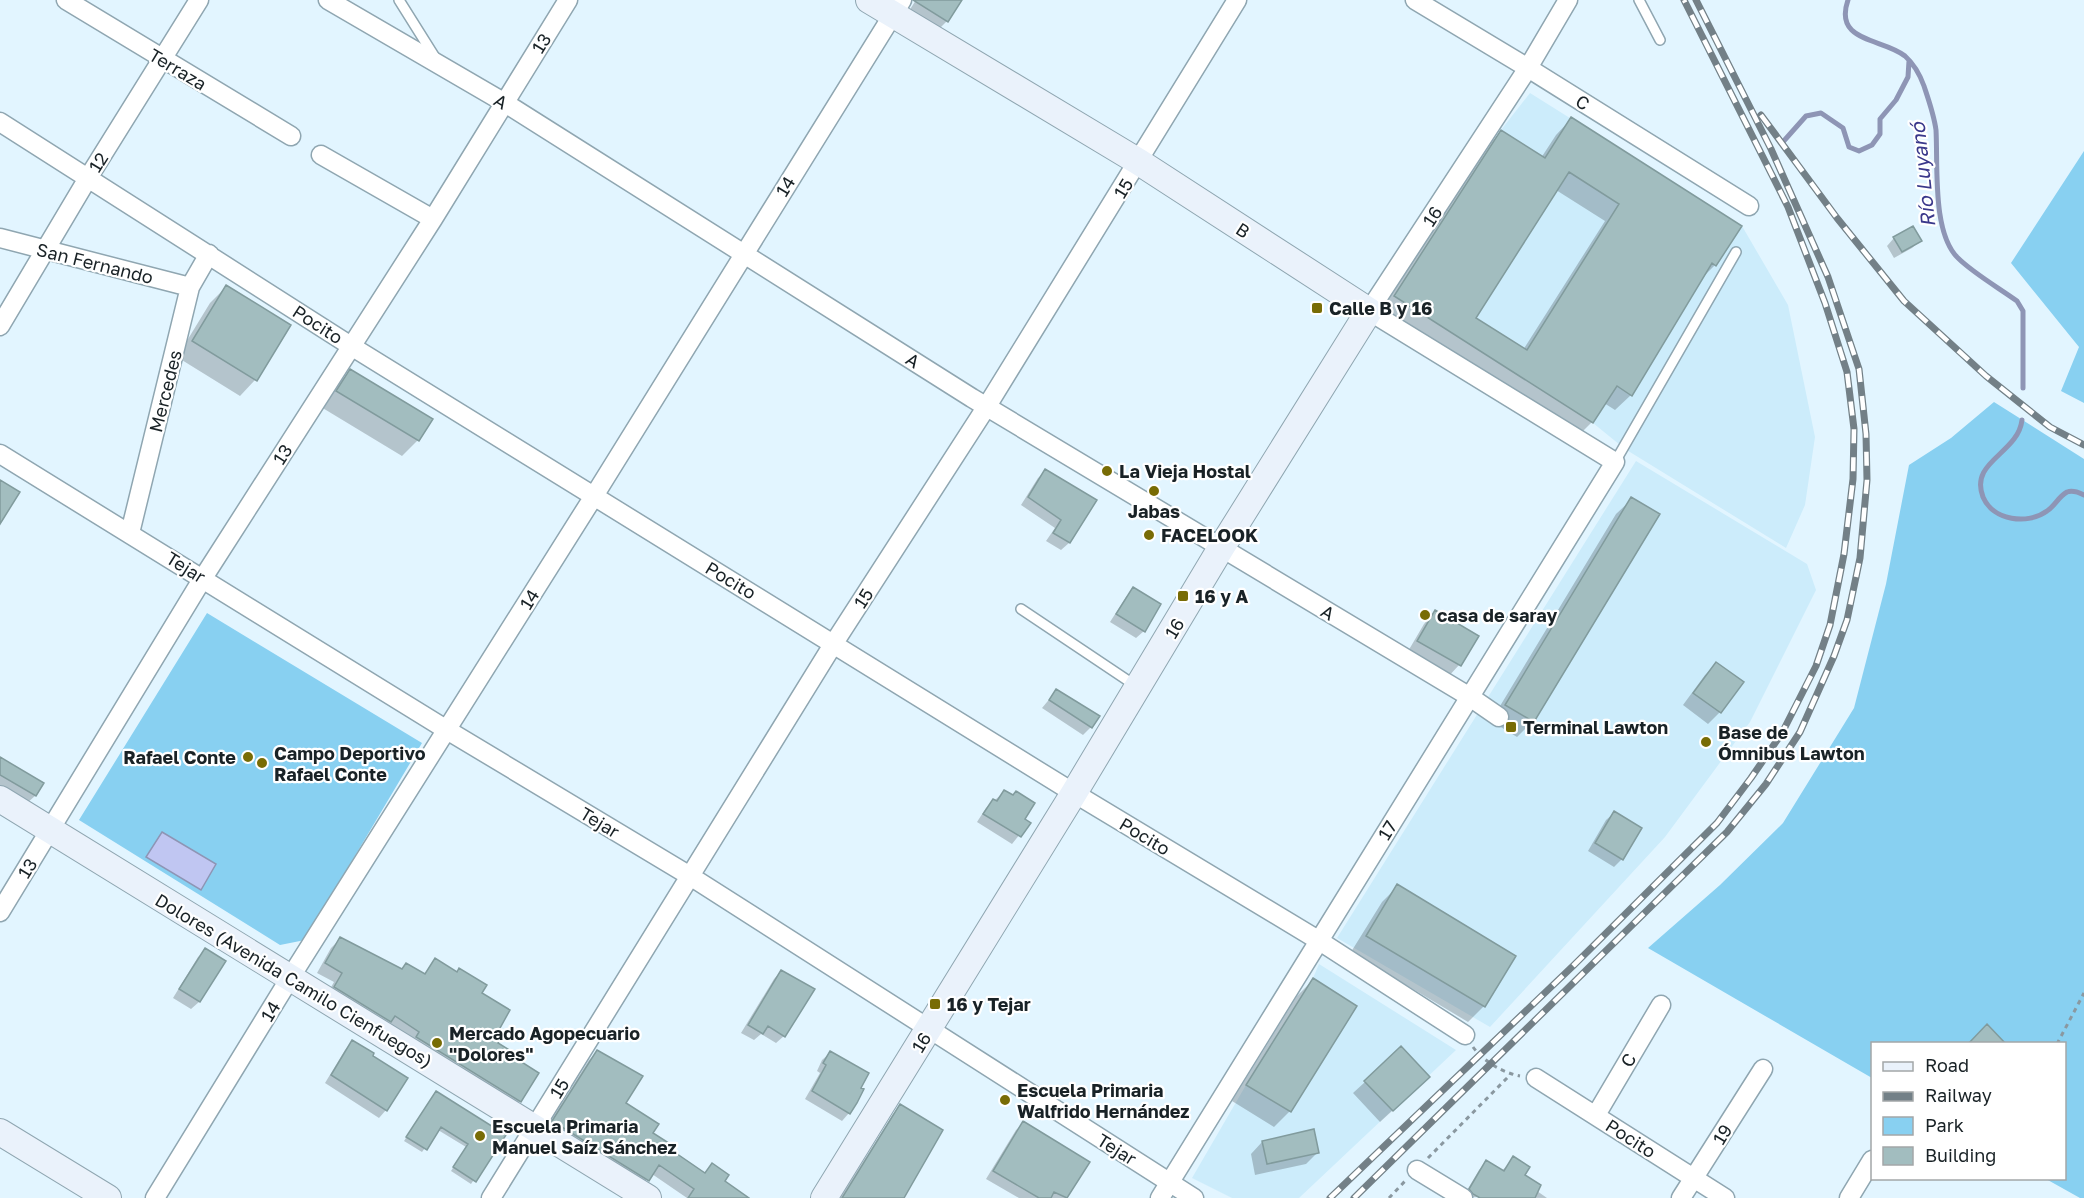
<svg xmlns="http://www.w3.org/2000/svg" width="2084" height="1198" font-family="'Golos Text',sans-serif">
  <rect width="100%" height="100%" fill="#e2f5ff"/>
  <path fill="#ccecfb" d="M1530 93 1742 226 1788 305 1815 437 1805 505 1786 548 1625 449 1593 423 1394 296 1501 130Z
    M1636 461 1807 564 1816 590 1750 722 1665 837 1490 1027 1337 938Z
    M1319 964 1456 1050 1299 1198H1232L1192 1178 1246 1085 1313 978Z"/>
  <path fill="#88d0f1" d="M2084 151V403L2061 391 2079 347 2011 263Z
    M1994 402 2084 459V1198H2080L2046 1179 2064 1178V1044H1872V1078L1648 948 1720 885 1783 823 1854 708 1886 584 1909 465 1951 438Z
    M207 613 422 743 305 940 280 945 79 820Z"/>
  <path fill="#c0c6f2" stroke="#8e95b5" stroke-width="1.5" d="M162 832 216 864 201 890 146 857Z"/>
  <path fill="#0003" fill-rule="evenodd" d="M916 0H960L947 21 939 29 909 11Z
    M1571 119 1715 265 1700 280 1631 395 1615 410 1604 403 1592 422 1576 438 1379 312 1485 148 1501 132 1541 158 1556 135ZM1556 190 1605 221 1523 350 1474 318Z
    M1894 238 1920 241 1912 248 1894 258 1887 246Z
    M226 287 255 380 240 396 177 357 210 303Z
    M350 371 418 440 402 456 321 407 335 387Z
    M1046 471 1095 501 1069 543 1061 550 1046 541 1055 528 1021 505 1038 478Z
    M1632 499 1533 721 1517 737 1491 721 1616 514Z
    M1133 589 1144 631 1136 638 1110 622 1126 597Z
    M1435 612 1477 636 1459 665 1448 677 1407 653 1424 624Z
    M1717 664 1742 682 1720 712 1708 724 1683 705 1705 675Z
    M1057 690 1091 727 1083 735 1042 708Z
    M0 758 42 783 35 796 27 803 0 787Z
    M1004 792 1023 819 1029 823 1012 844 977 822 986 808Z
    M1614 813 1622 859 1614 867 1588 851 1606 820Z
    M1398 886 1484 1006 1468 1022 1351 952 1382 902Z
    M340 939 400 970 406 964 423 975 436 960 456 973 459 970 479 994 497 1030 496 1044 507 1054 520 1101 511 1110 326 996 334 982 317 973 331 948Z
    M206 950 224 961 199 1002 191 1009 173 998 198 957Z
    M781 971 784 1036 776 1043 761 1034 754 1040 741 1033 774 979Z
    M1313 980 1290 1111 1274 1127 1232 1101 1297 996Z
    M352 1042 386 1110 379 1118 325 1083 345 1050Z
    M598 1051 624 1104 651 1134 668 1149 703 1174 712 1165 723 1182 748 1198H687L652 1174 639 1188 545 1130 589 1060Z
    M830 1053 849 1113 842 1121 805 1099 820 1073 817 1071 822 1060Z
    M1365 1082 1416 1089 1380 1122 1353 1093Z
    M436 1092 504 1135 471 1184 451 1171 466 1147 438 1130 422 1152 404 1141Z
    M901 1106 902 1198H840L893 1114Z
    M1024 1123 1088 1162 1065 1198H1019L986 1179 1016 1130Z
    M1262 1142 1318 1152 1306 1164 1255 1175 1251 1154Z
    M1513 1158 1523 1176 1537 1191 1547 1198 1463 1197 1479 1170 1486 1162 1502 1171Z"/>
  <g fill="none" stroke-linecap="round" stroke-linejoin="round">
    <path stroke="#8e95b5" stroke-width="5" d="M1848 0C1833 43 1883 38 1905 56 1914 64 1920 75 1924 86 1929 101 1934 115 1936 130 1938 165 1932 233 1958 258 1973 273 1999 288 2017 301L2023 311V388
      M1782 143 1806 116 1821 113 1843 128 1849 147 1859 151 1872 145 1880 134V119L1896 100 1908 77 1909 61
      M2022 420C2018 454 1969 461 1983 497 1993 521 2028 525 2047 511 2055 506 2058 497 2067 492 2073 490 2078 492 2084 495"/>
  </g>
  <path fill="#a2bdbf" stroke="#819b9d" stroke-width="1.5" fill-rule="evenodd" d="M913 0H962L948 22Z
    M1571 117 1742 226 1716 266 1712 263 1632 396 1617 386 1593 423 1394 296 1501 130 1545 158ZM1569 172 1619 204 1527 350 1476 318Z
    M1913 226 1922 241 1902 252 1893 237Z
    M226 285 291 325 257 381 192 341Z
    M350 369 433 419 419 441 336 391Z
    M1045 469 1097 500 1070 543 1053 533 1061 520 1028 497Z
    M0 480 20 492 0 524Z
    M1631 497 1660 514 1534 722 1505 705Z
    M1133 587 1161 604 1145 632 1116 614Z
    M1435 610 1479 636 1461 666 1417 641Z
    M1716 662 1744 682 1721 713 1693 693Z
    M1056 689 1100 716 1092 728 1049 700Z
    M0 757 44 783 36 796 0 775Z
    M1004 790 1013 795 1016 791 1035 803 1025 819 1031 823 1021 837 983 814 993 799 997 801Z
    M1614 811 1642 828 1623 860 1595 843Z
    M1397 884 1516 956 1485 1007 1366 936Z
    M340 937 402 969 406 963 425 974 435 958 457 972 459 968 487 985 482 993 510 1010 499 1030 504 1033 498 1043 511 1051 509 1054 539 1073 521 1102 416 1037 419 1032 395 1016 391 1022 334 987 342 973 325 963Z
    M205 948 226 961 200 1002 179 989Z
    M781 970 815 989 785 1037 768 1026 763 1034 748 1025Z
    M1313 978 1357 1006 1291 1112 1246 1085Z
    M1987 1024 2006 1044H1968Z
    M352 1040 374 1053 373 1056 408 1078 387 1111 331 1075Z
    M1401 1046 1430 1077 1393 1111 1364 1081Z
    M597 1050 643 1076 626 1103 659 1124 653 1133 672 1145 670 1149 705 1173 712 1163 729 1175 725 1181 749 1198H688L694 1189 659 1165 649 1181 552 1121Z
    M830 1051 869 1073 861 1088 864 1089 857 1103 850 1114 812 1091 826 1065 823 1063Z
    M436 1091 506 1135 476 1182 453 1167 468 1144 441 1127 427 1150 406 1137Z
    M900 1104 943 1130 904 1198H842Z
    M1023 1121 1090 1162 1067 1198 1054 1192 1051 1198H1039L993 1171Z
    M1314 1129 1319 1153 1267 1164 1262 1141Z
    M1513 1156 1530 1167 1525 1175 1541 1185 1535 1198H1480L1473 1194 1469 1189 1486 1160 1504 1171Z"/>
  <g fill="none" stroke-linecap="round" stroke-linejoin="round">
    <g stroke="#8fa6b1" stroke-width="12">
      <path id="lane" d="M399 0 436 59
        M1639 0 1660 40
        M1615 462 1736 252
        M1021 609 1136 686"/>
    </g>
    <g stroke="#8fa6b1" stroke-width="21">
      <path id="street" d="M66 0 291 136
        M328 0 505 103 972 398 1470 697 1499 717
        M1415 0 1528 68 1749 206
        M0 122 351 346 1074 793 1318 940 1465 1035
        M321 155 433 219
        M0 238 190 287
        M0 326 88 178 199 0
        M0 454 447 730 690 876 1194 1198
        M130 533 190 287 209 254
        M0 912 203 578 433 219 568 0
        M1536 1078 1725 1198
        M1596 1115 1661 1005
        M1417 1170 1463 1198
        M155 1198 290 978 594 496 902 0
        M491 1198 834 643 987 406 1237 0
        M1160 1198 1615 462 1369 311 1528 68 1568 0
        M1681 1198 1763 1069
        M1849 1198 1872 1160"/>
    </g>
    <g stroke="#8fa6b1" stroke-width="28">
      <path id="secondary" d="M0 799 648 1198
        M0 1132 108 1198
        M824 1198 1074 793 1221 548 1369 311 1139 162 869 0"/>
    </g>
    <path stroke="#8a98a0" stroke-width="3" stroke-dasharray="4.5 4.5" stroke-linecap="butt" d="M2057 1044 2084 993
      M1473 1047C1483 1061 1503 1073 1520 1076
      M1428 1158 1511 1074
      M1389 1198 1406 1180"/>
    <use href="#lane" stroke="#fff" stroke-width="9"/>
    <use href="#street" stroke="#fff" stroke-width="18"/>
    <use href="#secondary" stroke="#eaf2fb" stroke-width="26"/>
    <g stroke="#738087" stroke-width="7">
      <path id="rail" d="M1761 115 1837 218 1904 301 1986 376 2050 427 2084 445
        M1330 1198 1574 965 1717 823 1751 778 1782 733 1816 666 1830 625 1844 554 1853 479 1854 429 1847 372 1825 303 1788 207 1684 0
        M1354 1198 1727 832 1766 784 1800 732 1834 656 1847 620 1860 558 1867 480 1866 434 1859 369 1828 277 1771 149 1696 0"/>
    </g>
    <use href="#rail" stroke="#fff" stroke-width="4.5" stroke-dasharray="14" stroke-linecap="butt"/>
  </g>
  <g fill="#786c05" stroke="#fff" stroke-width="2">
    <rect x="1311" y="302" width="12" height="12" rx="3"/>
    <circle cx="1107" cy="471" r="6"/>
    <circle cx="1154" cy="491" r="6"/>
    <circle cx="1149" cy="535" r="6"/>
    <rect x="1177" y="590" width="12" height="12" rx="3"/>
    <circle cx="1425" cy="615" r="6"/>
    <rect x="1505" y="721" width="12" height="12" rx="3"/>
    <circle cx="1706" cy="742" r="6"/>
    <circle cx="248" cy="757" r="6"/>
    <circle cx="262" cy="763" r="6"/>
    <rect x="929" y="998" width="12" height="12" rx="3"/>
    <circle cx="437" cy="1043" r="6"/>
    <circle cx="1005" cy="1100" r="6"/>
    <circle cx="480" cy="1136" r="6"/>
  </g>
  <g text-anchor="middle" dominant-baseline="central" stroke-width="4.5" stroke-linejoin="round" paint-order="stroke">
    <g font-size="18" fill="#192226" stroke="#fff">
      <text transform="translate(541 43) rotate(-58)">13</text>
      <text transform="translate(178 69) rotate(31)">Terraza</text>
      <text transform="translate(501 101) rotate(31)">A</text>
      <text transform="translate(1583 102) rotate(32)">C</text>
      <text transform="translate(98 162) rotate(-58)">12</text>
      <text transform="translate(785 186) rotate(-58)">14</text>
      <text transform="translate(1123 188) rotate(-58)">15</text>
      <text transform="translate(1432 216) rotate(-57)">16</text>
      <text transform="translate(1243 230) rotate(33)">B</text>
      <text transform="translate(95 263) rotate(14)">San Fernando</text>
      <text transform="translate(318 324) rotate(33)">Pocito</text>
      <text transform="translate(913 360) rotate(33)">A</text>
      <text transform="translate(165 391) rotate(-76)">Mercedes</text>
      <text transform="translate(282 454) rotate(-57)">13</text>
      <text transform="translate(186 567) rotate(32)">Tejar</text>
      <text transform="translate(731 580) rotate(31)">Pocito</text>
      <text transform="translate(863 598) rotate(-57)">15</text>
      <text transform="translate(529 599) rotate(-58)">14</text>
      <text transform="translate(1328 612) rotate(31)">A</text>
      <text transform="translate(1174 628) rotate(-59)">16</text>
      <text transform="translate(600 822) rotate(31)">Tejar</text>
      <text transform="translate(1387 830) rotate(-58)">17</text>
      <text transform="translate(1145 836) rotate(31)">Pocito</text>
      <text transform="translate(27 868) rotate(-58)">13</text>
      <text transform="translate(294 980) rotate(31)">Dolores (Avenida Camilo Cienfuegos)</text>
      <text transform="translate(270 1011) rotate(-59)">14</text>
      <text transform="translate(921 1042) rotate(-58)">16</text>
      <text transform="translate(1628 1060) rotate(-59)">C</text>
      <text transform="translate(559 1088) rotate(-58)">15</text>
      <text transform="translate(1722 1134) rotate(-58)">19</text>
      <text transform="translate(1631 1138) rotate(33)">Pocito</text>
      <text transform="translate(1117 1149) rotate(32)">Tejar</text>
    </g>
    <g font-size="18" font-weight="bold" fill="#192226" stroke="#fff" text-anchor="start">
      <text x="1329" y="308">Calle B y 16</text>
      <text x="1119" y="471">La Vieja Hostal</text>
      <text x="1154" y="511" text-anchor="middle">Jabas</text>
      <text x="1161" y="535">FACELOOK</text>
      <text x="1195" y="596">16 y A</text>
      <text x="1437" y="615">casa de saray</text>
      <text x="1523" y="727">Terminal Lawton</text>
      <text x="1718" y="732">Base de<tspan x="1718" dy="21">Ómnibus Lawton</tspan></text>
      <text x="274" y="753">Campo Deportivo<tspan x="274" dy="21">Rafael Conte</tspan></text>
      <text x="236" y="757" text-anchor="end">Rafael Conte</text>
      <text x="947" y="1004">16 y Tejar</text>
      <text x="449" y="1033">Mercado Agopecuario<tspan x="449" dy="21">"Dolores"</tspan></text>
      <text x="1017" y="1090">Escuela Primaria<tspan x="1017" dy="21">Walfrido Hernández</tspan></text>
      <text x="492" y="1126">Escuela Primaria<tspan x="492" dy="21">Manuel Saíz Sánchez</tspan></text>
    </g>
    <g font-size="20" font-style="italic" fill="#3a388b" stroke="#fff">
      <text transform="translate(1922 175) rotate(-96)">Río Luyanó</text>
    </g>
  </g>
  <rect x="1871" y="1042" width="195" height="138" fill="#ffffff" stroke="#a3a7a8" stroke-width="1.5"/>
  <rect x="1883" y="1062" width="30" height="9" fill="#eaf2fb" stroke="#a3a7a8" stroke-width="1.5"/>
  <text x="1925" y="1072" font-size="18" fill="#192226">Road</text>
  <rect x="1883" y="1092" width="30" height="9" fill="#738087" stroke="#a3a7a8" stroke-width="1.5"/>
  <text x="1925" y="1102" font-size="18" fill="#192226">Railway</text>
  <rect x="1883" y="1117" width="30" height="18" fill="#88d0f1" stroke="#a3a7a8" stroke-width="1.5"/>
  <text x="1925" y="1132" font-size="18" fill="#192226">Park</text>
  <rect x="1883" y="1147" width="30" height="18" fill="#a2bdbf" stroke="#a3a7a8" stroke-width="1.5"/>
  <text x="1925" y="1162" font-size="18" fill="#192226">Building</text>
</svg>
